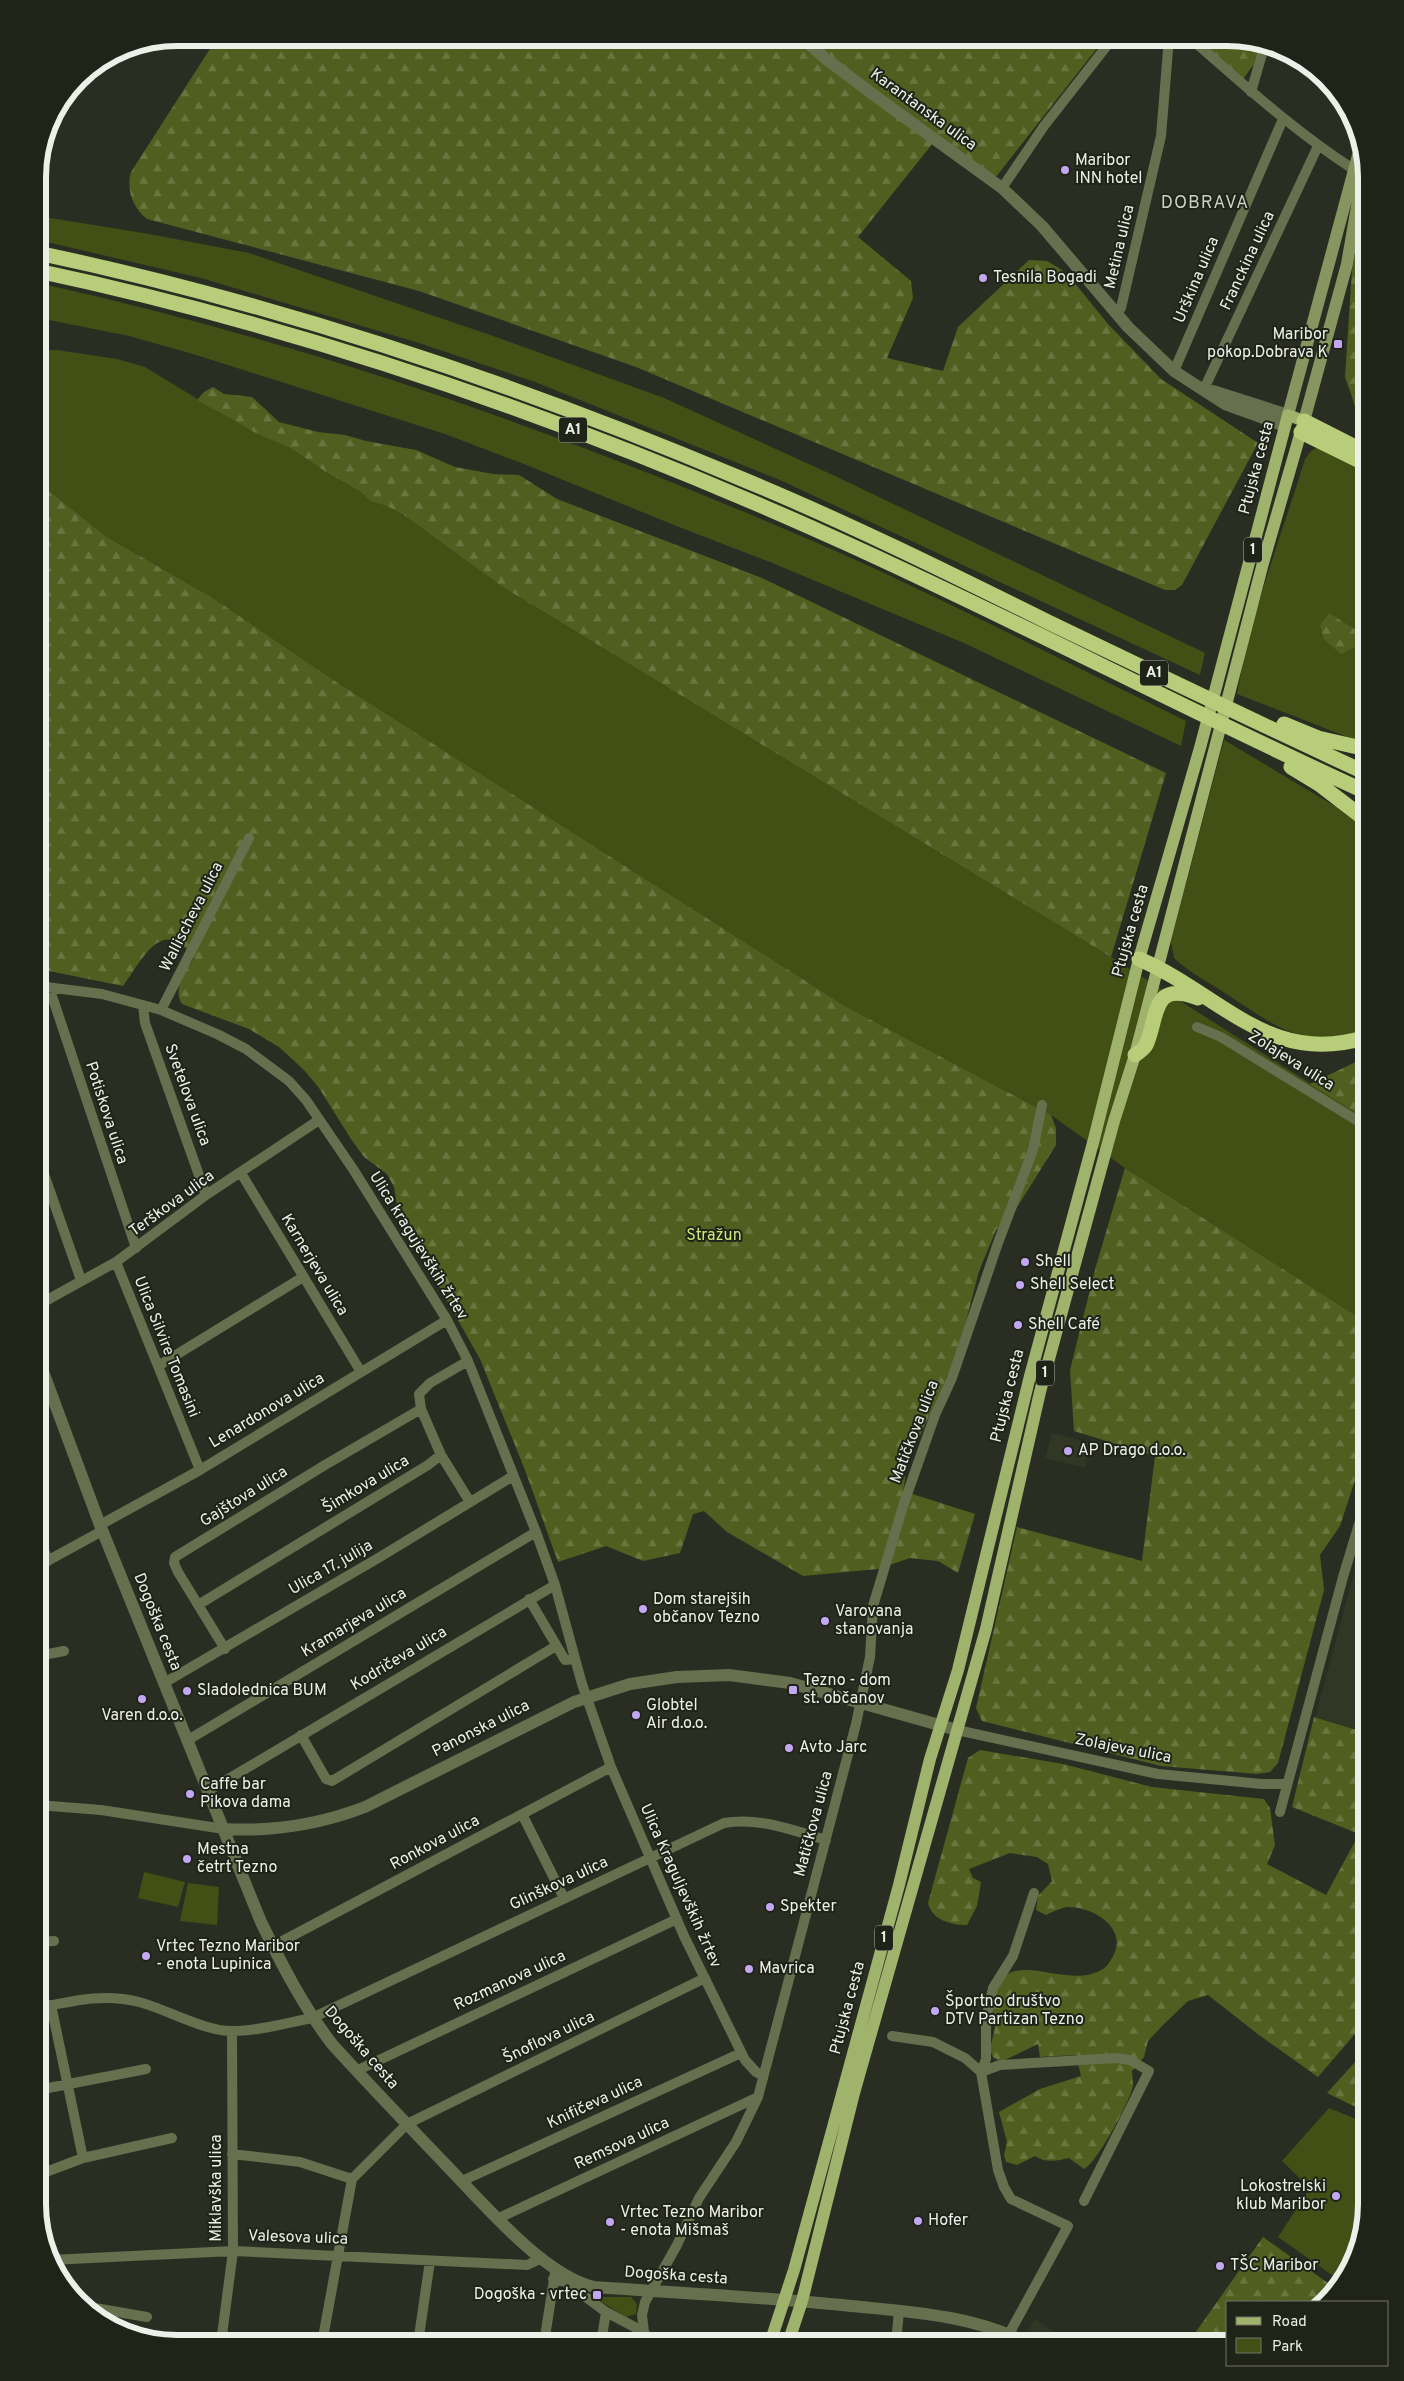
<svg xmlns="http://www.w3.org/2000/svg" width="1404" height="2381" font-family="Overpass,sans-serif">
  <defs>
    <pattern id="forest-firs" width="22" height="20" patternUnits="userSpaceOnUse" patternTransform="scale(1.25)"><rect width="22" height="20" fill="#505f1f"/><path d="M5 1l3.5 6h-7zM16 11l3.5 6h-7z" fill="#6a7640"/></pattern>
  </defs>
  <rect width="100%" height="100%" fill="#2a2d22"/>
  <path fill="#313625" d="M1052 1433 1091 1443 1085 1468 1045 1458Z
    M1366 1529V1733L1315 1717Z
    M1035 2319 1070 2343H1021Z"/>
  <path fill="#435015" d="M38 216 149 234 249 253 499 338 664 398 835 476 1205 653 1200 675 780 480 535 382 419 343 201 278 38 240Z
    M38 283C264 333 483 405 698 493 759 518 820 543 880 571 982 619 1084 671 1186 721L1181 746 964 643 770 562 679 527 524 464 445 434 193 354 129 336 39 318Z
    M57 350 117 359 145 367 232 420 290 448 329 474 359 491 372 502 387 506 405 516 501 586 1111 957 1366 1119V1322L1125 1168 1051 1115 845 1006 338 683 213 598 107 537 38 482V351Z
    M1318 447 1366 465V743L1347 741 1345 736 1237 694C1251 613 1281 537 1305 459L1311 451Z
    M1224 740 1333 805 1337 803 1366 828V1028C1306 1053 1277 1027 1228 995 1210 983 1190 973 1174 958L1171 941Z
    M144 1872 185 1882 178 1907 138 1898Z
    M188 1883 219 1887 217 1925 180 1921Z
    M1329 2108 1366 2123V2204L1342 2282 1278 2237 1310 2188 1282 2161Z
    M593 2294 605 2297H631L637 2304 636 2314 626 2317 592 2296Z"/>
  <path fill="url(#forest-firs)" d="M217 38H1105L995 178 937 138 858 237 911 281 913 298 887 358 943 371 958 327 1029 260 1047 261 1059 268 1069 276 1108 324 1161 379 1258 443 1182 585 1175 590H1165L636 367 419 291 147 219C133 208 126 190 131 172Z
    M1193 38H1236L1259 46 1254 64 1243 79Z
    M1366 199V427L1361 423 1345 377 1352 270Z
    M213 387 224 394 252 397 279 422 318 432 345 435 366 441 416 450 455 467 493 474 519 475 557 499 762 578 1166 773 1111 957 501 586 405 516 387 506 372 502 359 491 329 474 290 448 256 433 197 400 204 392Z
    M38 482 107 537 213 598 338 683 845 1006 1051 1115 1056 1128V1145L1011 1217 996 1230 979 1271 964 1329 948 1375 904 1470 905 1479 903 1491 975 1514 958 1573 938 1561 910 1558 878 1569 803 1576 727 1532 704 1511 693 1514 680 1553 643 1561 606 1546 558 1562 525 1470 480 1359 399 1216 394 1187 387 1174 364 1157 351 1139 319 1088 304 1070 279 1047 249 1029 182 1004C172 988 186 972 194 958 162 914 143 959 123 986L49 971 38 972Z
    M1329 613 1359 632 1366 630V641L1341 654 1324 639 1320 625Z
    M1366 1057V1119L1310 1084Z
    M1125 1168 1366 1322V1447L1340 1526 1320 1555 1324 1590 1278 1763 1270 1772 1257 1774 1161 1766 982 1721 976 1708 1017 1527 1142 1561 1155 1456 1074 1431 1070 1370 1096 1266Z
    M1314 1717 1366 1733V2021L1318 2077 1259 2035 1208 1995 1188 2001 1162 2026 1148 2041 1144 2057 1132 2071C1132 2076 1133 2081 1133 2086 1130 2101 1097 2163 1084 2169L1069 2158C1057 2161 1045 2163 1035 2156L1017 2165 1006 2162 1004 2155 1007 2142 999 2112 1040 2089 1081 2076 1076 2055 1040 2057 1038 2044 1001 2062 993 2057 990 2050C991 2042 995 2032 995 2024 996 2018 992 2011 992 2005 992 1996 999 1980 1006 1975 1028 1959 1074 1988 1103 1969 1108 1966 1111 1960 1114 1954 1127 1927 1092 1906 1067 1907 1061 1908 1052 1912 1046 1915L1036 1910 1038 1896 1052 1881 1048 1864 1037 1857 1010 1853 969 1869 973 1878 981 1882 977 1906 967 1925C951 1925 932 1920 928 1903L968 1758 980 1750 1063 1764 1152 1787 1264 1799 1270 1808 1275 1845 1267 1864 1326 1895 1359 1834 1292 1807Z
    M1366 2050V2112L1327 2093Z
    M1263 2237 1335 2288 1319 2302H1228V2343H1188Z"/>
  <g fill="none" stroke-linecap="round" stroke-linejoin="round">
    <path stroke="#666f4e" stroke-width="10" d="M1190 38C1243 84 1294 131 1353 169
      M1251 92 1264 47
      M1002 188 1044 126 1113 38
      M1116 313 1121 308 1161 136 1169 38
      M1174 371 1283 119
      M1204 389 1318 146
      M38 986 102 994 161 1010 217 1034 246 1049 289 1081 306 1100 353 1169 447 1320 468 1361 536 1532 555 1585 582 1684 611 1767 684 1936 745 2060 756 2072 763 2076
      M49 987 136 1248
      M143 1005 145 1023 206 1195
      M161 1010 249 838
      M1197 1027 1221 1037 1366 1126
      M38 1157 81 1280
      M241 1173 361 1372
      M116 1262 200 1470
      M38 1305 116 1262 206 1195 319 1120
      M158 1366 303 1277
      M441 1455 470 1502
      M100 1525 200 1470 447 1320
      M38 1534 48 1561
      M38 1566 102 1531
      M529 1599 565 1660 575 1659
      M198 1605 428 1465 441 1455 421 1409 419 1394 430 1383 468 1361
      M225 1649 178 1572 174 1563 175 1557 325 1465 421 1409
      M38 1656 64 1651
      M164 1683 380 1557 513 1476
      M957 1730 1158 1774 1262 1784H1286
      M301 1735 326 1779 332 1781 556 1646
      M188 1740 536 1532
      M208 1791 555 1585
      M38 1805 101 1810 224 1829
      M1280 1812 1343 1577 1366 1501
      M522 1814 564 1898
      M38 1942 54 1941
      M273 1946 611 1767
      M51 2005 83 2158
      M38 2008C73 2001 103 1993 139 2002 166 2009 206 2032 233 2031 259 2031 286 2023 312 2018L724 1823C759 1817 792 1830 826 1840
      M892 2036 933 2042 965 2058 981 2072 998 2170 1004 2187 1011 2199 1068 2226 1009 2334
      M356 2071 677 1919
      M981 2072 1000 2065 1116 2058 1130 2060 1149 2071 1084 2201
      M981 2072 986 2059V2019L993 1988 1013 1956 1034 1893
      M38 2090 146 2069
      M232 2154 300 2162 352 2179
      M38 2175 83 2158 172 2138
      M462 2181 741 2053
      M499 2218 758 2097
      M51 2260 233 2251 527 2265 542 2258
      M553 2279 564 2281 606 2312 644 2332 651 2343
      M89 2307 147 2317
      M644 2332 642 2315 645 2302 677 2245 699 2198 736 2142 758 2097 856 1724 870 1657 873 1606 904 1503 935 1415 952 1378 998 1243 1033 1150 1042 1105
      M897 2332 899 2311
      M221 2343 233 2251 232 2031
      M322 2343 352 2179 407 2124 705 1978
      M418 2343 430 2261
      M544 2343 555 2273
      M601 2343 606 2312"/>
    <path stroke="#666f4e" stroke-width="12" d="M802 38 826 59 882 101 1002 188 1042 226 1128 327 1174 371 1225 404 1285 426
      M1213 391 1288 415
      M38 1358 100 1525 261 1922C282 1965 303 2006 332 2044 369 2085 408 2125 446 2165 483 2203 543 2275 594 2287 679 2293 765 2297 851 2306 911 2312 972 2315 1027 2343
      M224 1829C274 1832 318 1825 365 1807L574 1702 630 1684 677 1677 729 1675 790 1683 957 1730"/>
    <path stroke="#879560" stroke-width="12" d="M1288 415 1360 148
      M1304 421 1347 264 1364 166"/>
    <path stroke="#a0b36d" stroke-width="12" d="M770 2343 794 2270 899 1885 930 1759 958 1670 1030 1376 1094 1139 1139 959 1200 748 1288 415 1304 421 1263 563 1135 1055 1114 1121 1040 1392 986 1629 854 2093 802 2301 788 2343"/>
    <path stroke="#b7cd79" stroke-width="15" d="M38 253C279 304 515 383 742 479 846 522 947 572 1048 622 1154 673 1260 724 1366 773
      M38 271C315 330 583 424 841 541 1018 621 1190 712 1366 792
      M1304 421 1363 451
      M1301 432 1366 464
      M1284 724 1318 738 1366 749
      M1291 767 1319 784 1366 820
      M1139 959C1219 993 1270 1068 1366 1037
      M1135 1055C1138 1053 1144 1049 1146 1045 1159 1017 1150 980 1198 998"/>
  </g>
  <g fill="#c3a7f2" stroke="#202318" stroke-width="2">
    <circle cx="1065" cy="170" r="5"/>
    <circle cx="983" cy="278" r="5"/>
    <rect x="1333" y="339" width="10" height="10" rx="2.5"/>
    <circle cx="1025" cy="1262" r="5"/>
    <circle cx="1020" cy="1285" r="5"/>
    <circle cx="1018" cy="1325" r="5"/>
    <circle cx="1068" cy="1451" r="5"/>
    <circle cx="643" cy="1609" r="5"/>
    <circle cx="825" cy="1621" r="5"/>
    <rect x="788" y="1685" width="10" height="10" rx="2.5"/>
    <circle cx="187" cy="1691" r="5"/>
    <circle cx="142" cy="1699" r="5"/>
    <circle cx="636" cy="1715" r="5"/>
    <circle cx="789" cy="1748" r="5"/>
    <circle cx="190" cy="1794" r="5"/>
    <circle cx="187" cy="1859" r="5"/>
    <circle cx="770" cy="1907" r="5"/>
    <circle cx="146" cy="1956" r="5"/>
    <circle cx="749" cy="1969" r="5"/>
    <circle cx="935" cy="2011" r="5"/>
    <circle cx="1336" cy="2196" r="5"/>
    <circle cx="918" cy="2221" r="5"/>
    <circle cx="610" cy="2222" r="5"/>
    <circle cx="1220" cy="2266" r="5"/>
    <rect x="592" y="2290" width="10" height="10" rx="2.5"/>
  </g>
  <g text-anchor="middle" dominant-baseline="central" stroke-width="4" stroke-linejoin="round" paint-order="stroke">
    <g fill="#202318" stroke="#b0b2aa" stroke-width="1">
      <rect x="559" y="417.5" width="28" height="25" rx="4"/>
      <rect x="1244" y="537.5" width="18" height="25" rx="4"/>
      <rect x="1140" y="660.5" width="28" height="25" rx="4"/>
      <rect x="1036" y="1360.5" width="18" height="25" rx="4"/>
      <rect x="875" y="1925.5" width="18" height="25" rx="4"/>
    </g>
    <g font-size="15" font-weight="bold" fill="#edf0e8">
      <text x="573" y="430">A1</text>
      <text x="1253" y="550">1</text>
      <text x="1154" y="673">A1</text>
      <text x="1045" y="1373">1</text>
      <text x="884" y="1938">1</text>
    </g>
    <g font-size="16" fill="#edf0e8" stroke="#202318">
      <text transform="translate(923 110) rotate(36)">Karantanska ulica</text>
      <text transform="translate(1120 247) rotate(-77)">Metina ulica</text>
      <text transform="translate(1248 261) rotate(-65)">Franckina ulica</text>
      <text transform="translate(1197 280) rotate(-67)">Urškina ulica</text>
      <text transform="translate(1257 468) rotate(-75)">Ptujska cesta</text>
      <text transform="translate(192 917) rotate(-63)">Wallischeva ulica</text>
      <text transform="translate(1131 931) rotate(-74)">Ptujska cesta</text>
      <text transform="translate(1291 1061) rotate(32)">Zolajeva ulica</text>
      <text transform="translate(187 1095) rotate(70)">Svetelova ulica</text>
      <text transform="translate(106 1113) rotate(72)">Potiskova ulica</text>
      <text transform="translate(172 1204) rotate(-36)">Terškova ulica</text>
      <text transform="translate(418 1246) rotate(58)">Ulica kragujevških žrtev</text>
      <text transform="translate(314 1265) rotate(59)">Karnerjeva ulica</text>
      <text transform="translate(166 1347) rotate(68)">Ulica Silvire Tomasini</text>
      <text transform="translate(1008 1396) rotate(-76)">Ptujska cesta</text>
      <text transform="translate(267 1411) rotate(-31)">Lenardonova ulica</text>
      <text transform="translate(915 1432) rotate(-69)">Matičkova ulica</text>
      <text transform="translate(366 1485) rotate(-31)">Šimkova ulica</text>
      <text transform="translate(244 1497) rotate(-32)">Gajštova ulica</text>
      <text transform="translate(331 1568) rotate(-30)">Ulica 17. julija</text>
      <text transform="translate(157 1622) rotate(68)">Dogoška cesta</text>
      <text transform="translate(354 1623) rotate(-31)">Kramarjeva ulica</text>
      <text transform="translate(399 1659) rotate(-31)">Kodričeva ulica</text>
      <text transform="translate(481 1729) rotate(-27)">Panonska ulica</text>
      <text transform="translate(1123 1749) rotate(11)">Zolajeva ulica</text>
      <text transform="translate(814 1824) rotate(-75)">Matičkova ulica</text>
      <text transform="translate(435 1843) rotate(-28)">Ronkova ulica</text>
      <text transform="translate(559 1884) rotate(-25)">Glinškova ulica</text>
      <text transform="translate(680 1886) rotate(66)">Ulica Kraguljevških žrtev</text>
      <text transform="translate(510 1981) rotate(-25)">Rozmanova ulica</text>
      <text transform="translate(848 2008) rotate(-75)">Ptujska cesta</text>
      <text transform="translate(549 2038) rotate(-26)">Šnoflova ulica</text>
      <text transform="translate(361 2048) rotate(49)">Dogoška cesta</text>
      <text transform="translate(595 2103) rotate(-25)">Knifičeva ulica</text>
      <text transform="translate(622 2144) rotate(-25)">Remsova ulica</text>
      <text transform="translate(217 2188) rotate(-90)">Miklavška ulica</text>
      <text transform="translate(298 2238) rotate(2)">Valesova ulica</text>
      <text transform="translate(676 2276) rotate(4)">Dogoška cesta</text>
    </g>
    <g font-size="16" fill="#edf0e8" stroke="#202318" text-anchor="start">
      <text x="1075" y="161">Maribor<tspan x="1075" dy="18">INN hotel</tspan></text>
      <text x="993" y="278">Tesnila Bogadi</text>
      <text x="1328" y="335" text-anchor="end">Maribor<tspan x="1328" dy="18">pokop.Dobrava K</tspan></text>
      <text x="1035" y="1262">Shell</text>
      <text x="1030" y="1285">Shell Select</text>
      <text x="1028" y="1325">Shell Café</text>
      <text x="1078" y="1451">AP Drago d.o.o.</text>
      <text x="653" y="1600">Dom starejših<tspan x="653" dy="18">občanov Tezno</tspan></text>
      <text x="835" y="1612">Varovana<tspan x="835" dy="18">stanovanja</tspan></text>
      <text x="803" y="1681">Tezno - dom<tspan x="803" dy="18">st. občanov</tspan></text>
      <text x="197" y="1691">Sladolednica BUM</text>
      <text x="646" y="1706">Globtel<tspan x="646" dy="18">Air d.o.o.</tspan></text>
      <text x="142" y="1716" text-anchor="middle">Varen d.o.o.</text>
      <text x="799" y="1748">Avto Jarc</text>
      <text x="200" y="1785">Caffe bar<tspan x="200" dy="18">Pikova dama</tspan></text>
      <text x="197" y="1850">Mestna<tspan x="197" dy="18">četrt Tezno</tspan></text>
      <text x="780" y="1907">Spekter</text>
      <text x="156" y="1947">Vrtec Tezno Maribor<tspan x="156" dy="18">- enota Lupinica</tspan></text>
      <text x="759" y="1969">Mavrica</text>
      <text x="945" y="2002">Športno društvo<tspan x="945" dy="18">DTV Partizan Tezno</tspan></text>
      <text x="1326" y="2187" text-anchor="end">Lokostrelski<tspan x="1326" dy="18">klub Maribor</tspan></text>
      <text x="620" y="2213">Vrtec Tezno Maribor<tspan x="620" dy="18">- enota Mišmaš</tspan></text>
      <text x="928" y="2221">Hofer</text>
      <text x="1230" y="2266">TŠC Maribor</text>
      <text x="587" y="2295" text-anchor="end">Dogoška - vrtec</text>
    </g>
    <g font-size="16" fill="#cce978" stroke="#202318">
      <text x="714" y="1236">Stražun</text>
    </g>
    <g font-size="18" letter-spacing="1" fill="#ccd1c3" stroke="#202318">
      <text x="1205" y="203">DOBRAVA</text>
    </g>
  </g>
  <path d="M0 0H1404V2381H0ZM177 46H1227A131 131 0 0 1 1358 177V2204A131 131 0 0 1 1227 2335H177A131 131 0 0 1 46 2204V177A131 131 0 0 1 177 46Z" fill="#202318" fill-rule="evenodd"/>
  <path fill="none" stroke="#edf0e8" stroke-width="6" d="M177 46H1227A131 131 0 0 1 1358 177V2204A131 131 0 0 1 1227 2335H177A131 131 0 0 1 46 2204V177A131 131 0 0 1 177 46Z"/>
  <rect x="1226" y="2301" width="162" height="65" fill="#202318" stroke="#72756b"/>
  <rect x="1236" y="2317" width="25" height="8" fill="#a0b36d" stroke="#72756b"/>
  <text x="1272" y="2326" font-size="15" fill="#edf0e8">Road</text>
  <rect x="1236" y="2338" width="25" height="15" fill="#435015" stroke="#72756b"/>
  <text x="1272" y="2351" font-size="15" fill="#edf0e8">Park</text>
</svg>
